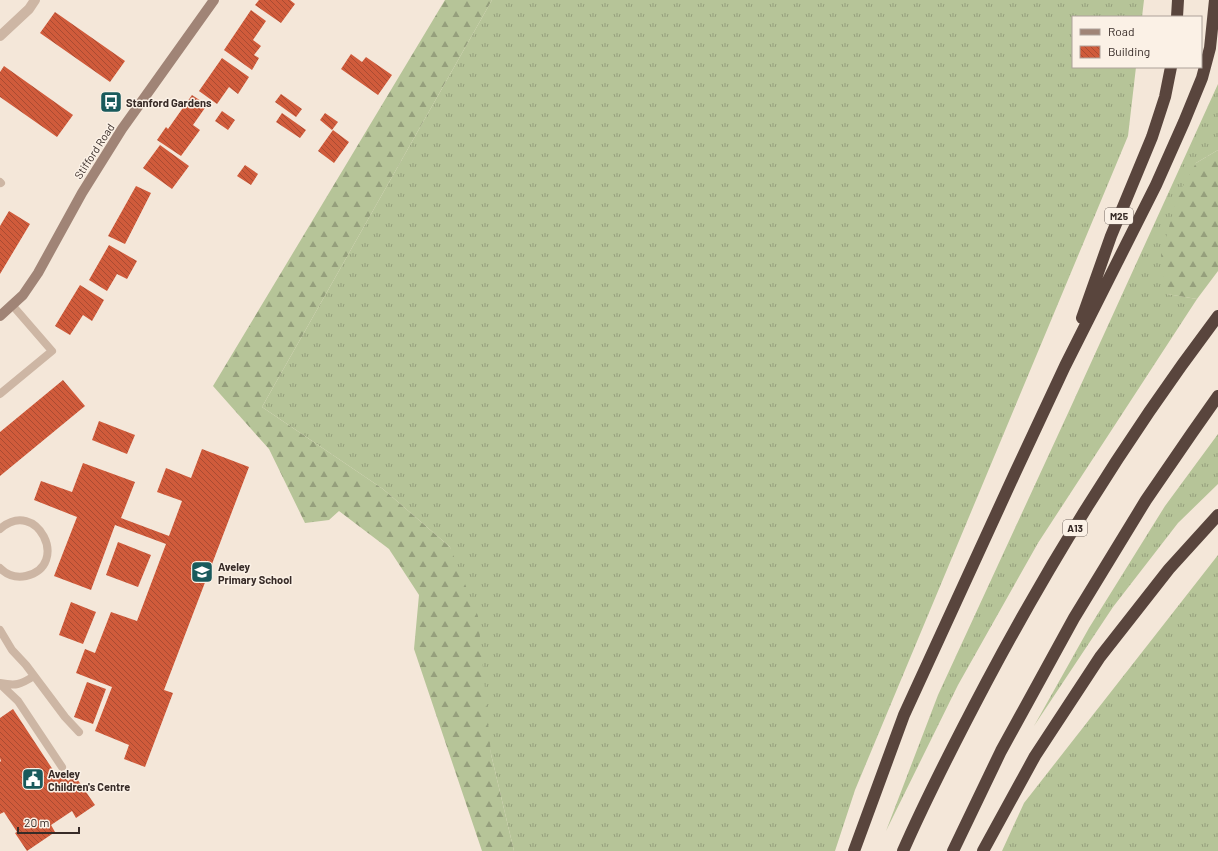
<svg xmlns="http://www.w3.org/2000/svg" width="1218" height="851" font-family="Barlow,sans-serif">
  <defs>
    <pattern id="grass-tufts" width="24" height="20" patternUnits="userSpaceOnUse"><rect width="24" height="20" fill="#b6c498"/><path d="M3 7l-1-3M5 7V3M7 7l1-3M15 17l-1-3M17 17v-4M19 17l1-3" fill="none" stroke="#959f7c"/></pattern>
    <pattern id="forest-firs" width="22" height="20" patternUnits="userSpaceOnUse"><rect width="22" height="20" fill="#b6c498"/><path d="M5 1l3.5 6h-7zM16 11l3.5 6h-7z" fill="#959f7c"/></pattern>
    <pattern id="building-back-hatch" width="6" height="6" patternUnits="userSpaceOnUse"><rect width="6" height="6" fill="#d05b3b"/><path d="M-1 5l2 2M0 0l6 6M5-1l2 2" fill="none" stroke="#aa4b32"/></pattern>
  </defs>
  <rect width="100%" height="100%" fill="#f4e7d9"/>
  <path fill="url(#grass-tufts)" d="M492 0H1144L1142 17H1073V67H1136L1128 136 855 790 835 851H514L491 754 450 547 383 489 262 407Z
    M1218 84V150L1196 163 1167 294 1197 299 1038 543 958 685 886 831 938 695 1069 411Z
    M1218 434V484L1178 523 1113 607 1034 726 1089 628 1165 506Z
    M1218 555V851H1002L1024 803Z"/>
  <path fill="url(#forest-firs)" d="M445 0H492L262 407 383 489 450 547 478 616 491 754 514 851H482L414 649 419 595 389 549 339 511 329 520 305 523 269 449 213 386Z
    M1218 150V271L1197 299 1166 294 1161 255 1178 195 1196 163Z"/>
  <path fill="url(#building-back-hatch)" d="M259 0H290L295 4 281 23 255 5Z
    M251 10 266 21 253 40 261 46 254 55 259 58 252 70 224 50Z
    M55 12 125 61 110 82 40 33Z
    M351 54 362 62 366 57 392 75 378 95 341 69Z
    M222 58 249 77 238 94 229 87 217 104 199 91Z
    M4 66 73 115 57 137 0 97V72Z
    M281 94 302 109 296 117 275 102Z
    M192 95 207 105 193 125 200 130 181 156 157 140 166 127 168 129Z
    M222 111 235 120 228 130 215 121Z
    M282 113 306 130 300 138 276 122Z
    M325 113 338 122 332 130 320 120Z
    M333 130 349 142 334 163 318 151Z
    M160 145 189 166 172 189 143 168Z
    M245 165 258 174 251 185 237 176Z
    M136 186 151 193 125 244 108 236Z
    M9 211 30 224 0 274V226Z
    M109 245 137 261 127 279 117 274 107 291 89 280Z
    M80 285 104 300 92 321 83 315 70 335 55 326Z
    M63 380 85 406 0 476V432Z
    M99 421 135 435 127 454 92 440Z
    M202 449 249 467 164 690 173 693 145 767 124 759 129 745 95 731 112 687 76 673 85 649 95 653 111 612 137 621 166 544 115 525 91 590 54 576 77 517 34 500 41 481 72 492 83 463 135 482 121 518 169 536 182 501 157 492 166 468 191 478Z
    M118 542 151 555 138 587 106 575Z
    M71 602 96 612 83 644 59 635Z
    M87 682 106 689 93 724 74 717Z
    M13 709 57 776 62 773 68 781 75 776 95 805 76 818 72 811 51 825 55 832 27 851 15 833 17 832 4 812 0 814V762L1 761 0 758V718Z"/>
  <g fill="none" stroke-linecap="round" stroke-linejoin="round">
    <path stroke="#cdb6a4" stroke-width="8" d="M0 182 1 183
      M0 394 52 351 13 306
      M0 529C37 496 71 566 26 576 16 578 7 575 0 568
      M0 630 12 650 26 665 65 717 79 732
      M0 683C16 686 20 685 34 676
      M0 684 18 701 62 767"/>
    <path stroke="#cdb6a4" stroke-width="10" d="M0 36 29 9 35 0"/>
    <path stroke="#a08476" stroke-width="10" d="M0 316 23 295 38 273 82 193 122 129 214 0"/>
    <path stroke="#59453d" stroke-width="12" d="M1177 17 1178 0
      M1082 318 1111 236 1152 137 1165 97 1171 67
      M854 851 904 715 1015 473 1065 366 1156 185 1184 122 1202 78 1210 48 1215 0
      M903 851C928 794 957 738 986 683 1054 555 1131 431 1218 316
      M953 851 1001 751 1074 618 1146 500 1192 433 1218 396
      M983 851 1035 756 1100 657 1169 569 1218 515"/>
  </g>
  <defs>
    <g id="bus-square" transform="scale(1.15)"><rect x="-9" y="-9" width="18" height="18" rx="4" fill="#195a5c" stroke="#fbf1e6"/><path d="M-5-6H5V4H4V6H2V4H-2V6H-4V4H-5ZM-3.5-4V0h7V-4ZM-3.5 1.2v1.5H-2V1.2ZM2 1.2v1.5H3.5V1.2Z" fill="#fff"/></g>
    <g id="school-square" transform="scale(1.15)"><rect x="-9" y="-9" width="18" height="18" rx="4" fill="#195a5c" stroke="#fbf1e6"/><path d="M0-5L7-2L0 1L-7-2ZM-4 1L0 2.5L4 1V4Q0 6-4 4Z" fill="#fff"/></g>
    <g id="civic-square" transform="scale(1.15)"><rect x="-9" y="-9" width="18" height="18" rx="4" fill="#195a5c" stroke="#fbf1e6"/><path d="M-.6-6.5H3V-4.5H.6V-3L4-1V1h2V6H-6V1h2V-1L-.6-3ZM-1.2 2.5V6h2.4V2.5Z" fill="#fff"/></g>
  </defs>
  <g fill-rule="evenodd">
    <use href="#bus-square" x="111" y="102"/>
    <use href="#school-square" x="202" y="572"/>
    <use href="#civic-square" x="33" y="779"/>
  </g>
  <g text-anchor="middle" dominant-baseline="central" stroke-width="3" stroke-linejoin="round" paint-order="stroke">
    <g fill="#fbf1e6" stroke="#726660" stroke-width="1">
      <rect x="1105" y="208" width="28" height="16" rx="3"/>
      <rect x="1063" y="520" width="24" height="16" rx="3"/>
    </g>
    <g font-size="10" font-weight="bold" fill="#372b27">
      <text x="1119" y="216">M25</text>
      <text x="1075" y="528">A13</text>
    </g>
    <g font-size="11" font-weight="bold" fill="#372b27" stroke="#fbf1e6" text-anchor="start">
      <text x="126" y="102">Stanford Gardens</text>
      <text x="218" y="566">Aveley<tspan x="218" dy="13">Primary School</tspan></text>
      <text x="48" y="773">Aveley<tspan x="48" dy="13">Children's Centre</tspan></text>
    </g>
    <g font-size="11" fill="#372b27" stroke="#fbf1e6">
      <text transform="translate(94 151) rotate(-57)">Stifford Road</text>
    </g>
  </g>
  <rect x="1072" y="16" width="130" height="52" fill="#fbf1e6" stroke="#ada29a"/>
  <rect x="1080" y="29" width="20" height="6" fill="#a08476" stroke="#ada29a"/>
  <text x="1108" y="36" font-size="12" fill="#372b27">Road</text>
  <rect x="1080" y="46" width="20" height="12" fill="url(#building-back-hatch)" stroke="#ada29a"/>
  <text x="1108" y="56" font-size="12" fill="#372b27">Building</text>
  <path d="M18 827v6h61v-6" fill="none" stroke="#372b27" stroke-width="2"/>
  <text x="24" y="827" font-size="12" fill="#372b27" stroke="#fbf1e6" stroke-width="3" paint-order="stroke">20 m</text>
</svg>
